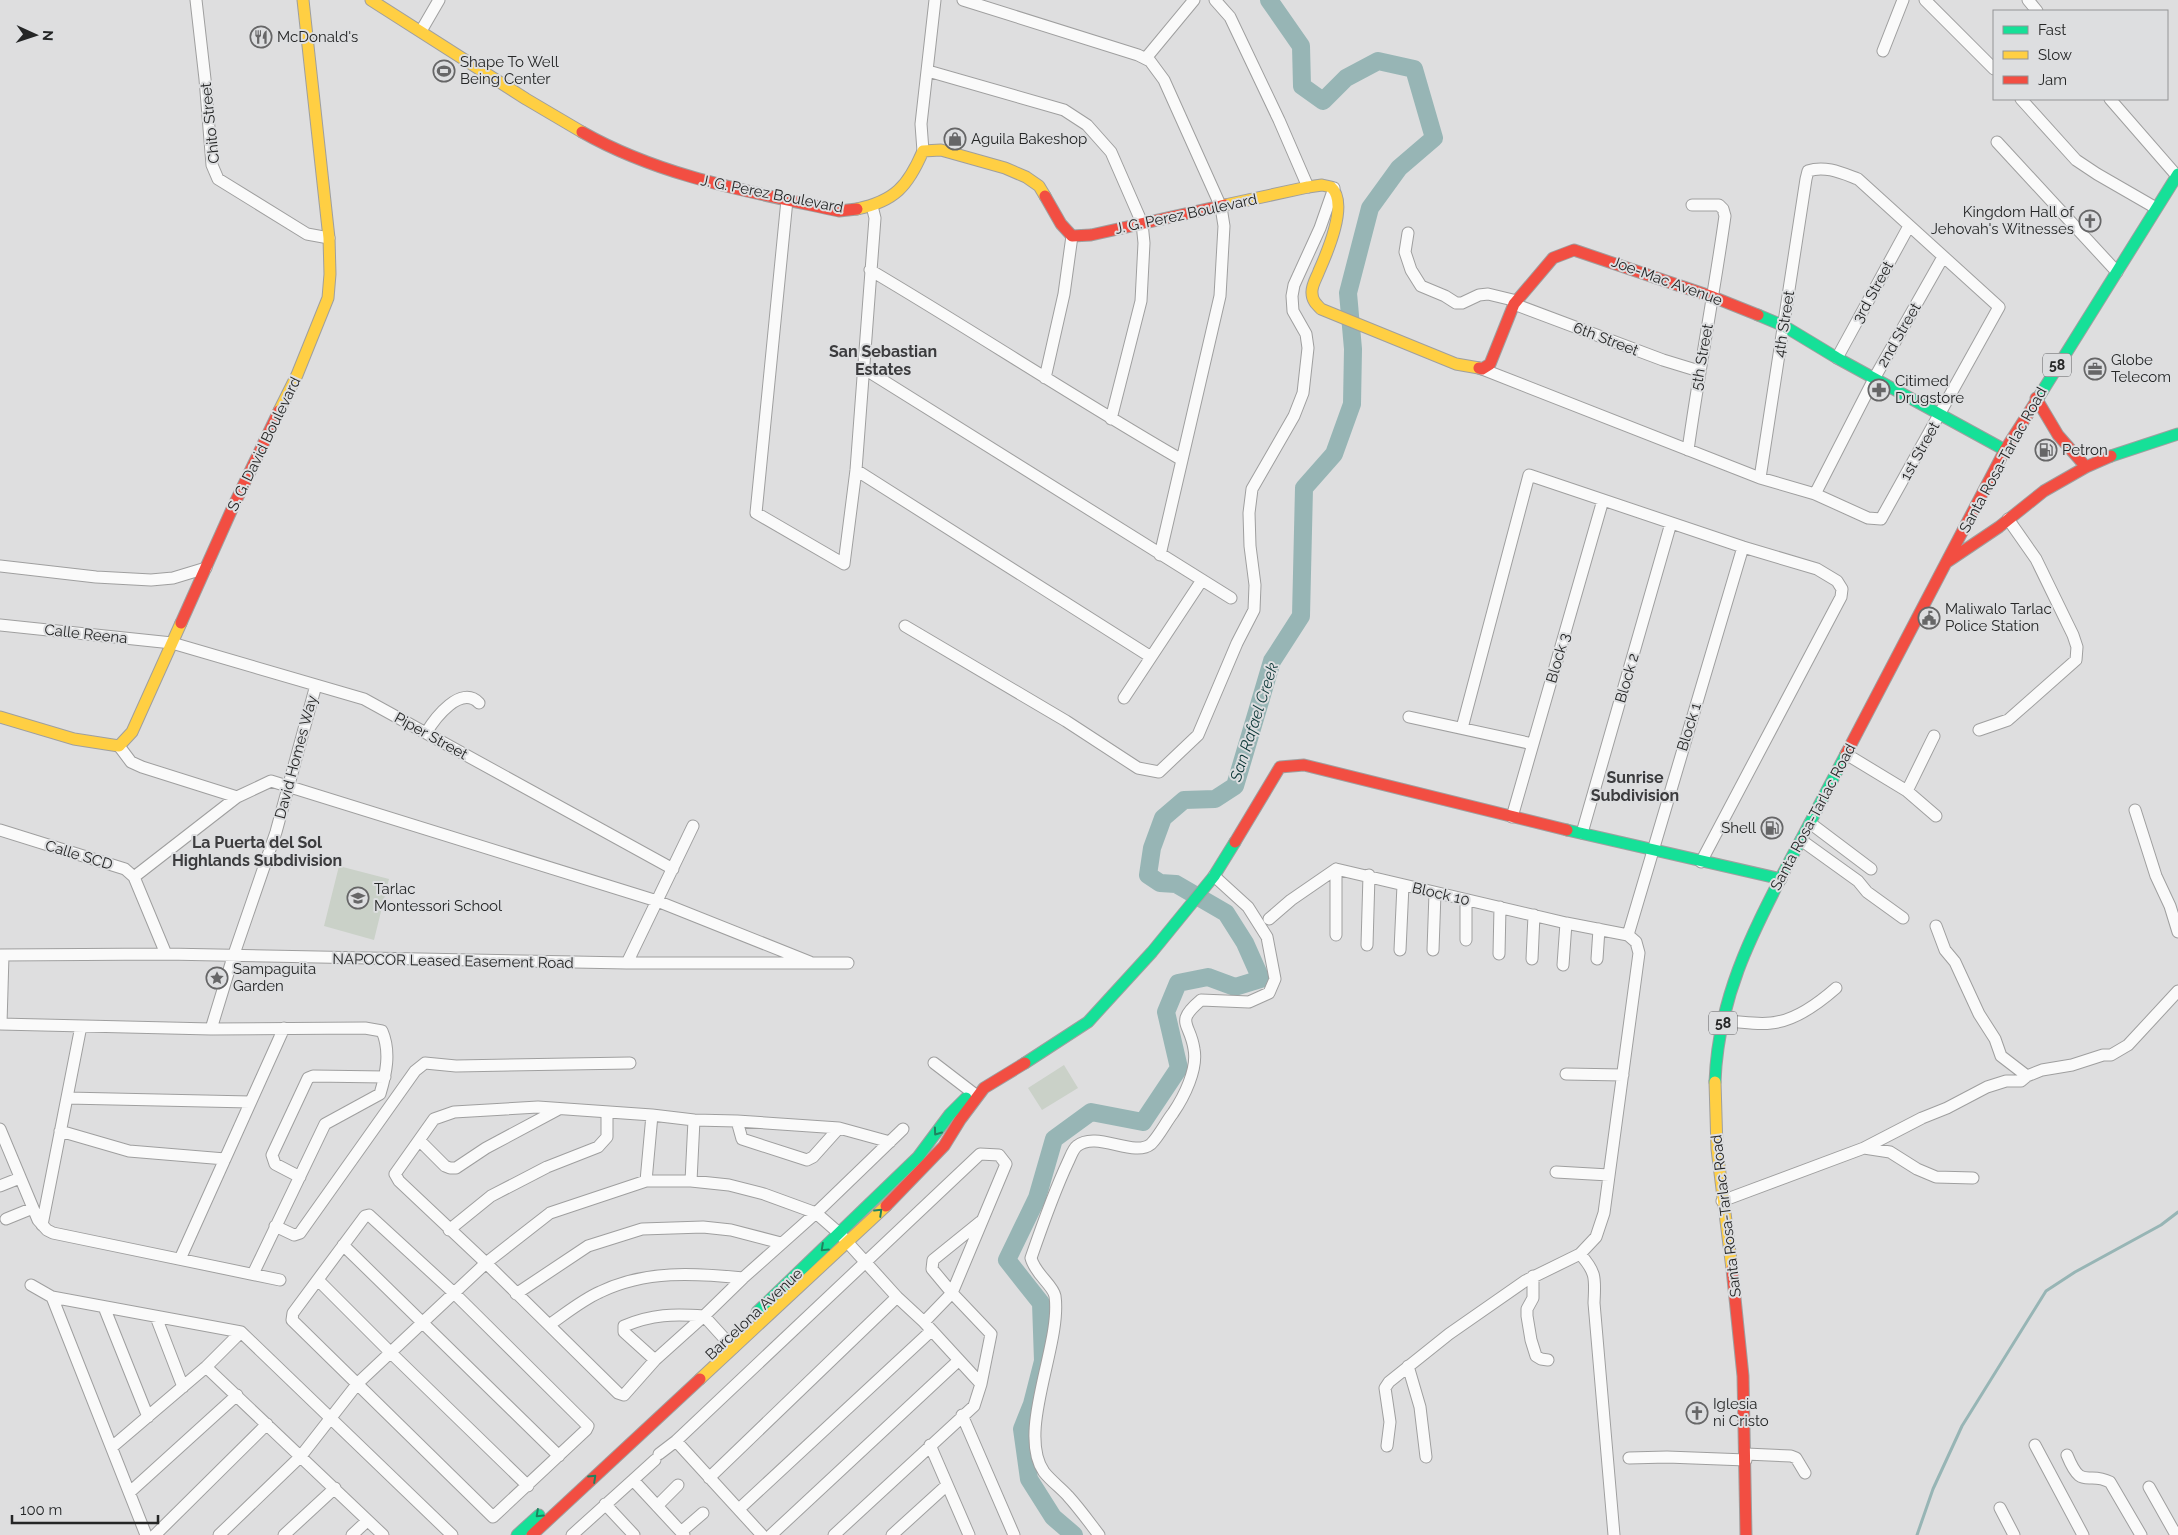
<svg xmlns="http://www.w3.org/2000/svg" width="2178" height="1535" font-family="Raleway,sans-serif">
  <rect width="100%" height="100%" fill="#dededf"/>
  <path fill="#cad1c8" d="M339 866 389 879 374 940 324 926Z
    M1064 1065 1078 1088 1042 1110 1028 1088Z"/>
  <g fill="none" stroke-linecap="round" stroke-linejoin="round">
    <path stroke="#97b5b5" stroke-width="3" d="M1917 1535 1933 1489 1962 1426 2046 1291 2075 1272 2161 1225 2178 1212"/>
    <path stroke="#97b5b5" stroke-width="18" d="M1074 1535 1053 1517 1029 1479 1022 1429 1032 1404 1043 1361 1041 1303 1007 1260 1037 1198 1054 1139 1091 1112 1143 1122 1179 1068 1166 1012 1178 983 1208 977 1235 987 1261 979 1245 943 1226 913 1176 884 1160 883 1148 875 1152 848 1163 818 1184 800 1215 799 1235 786 1272 661 1301 616 1304 488 1334 454 1352 404 1353 349 1348 293 1370 208 1399 168 1434 138 1414 69 1378 61 1346 78 1323 101 1302 86 1301 46 1269 0"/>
    <g stroke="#9f9f9f" stroke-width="13">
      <path id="street" d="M196 0 205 79 212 165 218 179 307 234 329 238
        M963 0 1138 55 1150 61 1164 80 1221 207 1224 226 1220 296 1160 555
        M1215 0 1230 17 1279 120 1308 187
        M1925 0 1994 69
        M2028 0 2037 11
        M421 31 439 0
        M1883 51 1903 0
        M1146 58 1194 0
        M928 71 1064 110 1087 125 1111 152 1142 223 1144 243 1141 301 1111 419
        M2021 99 2076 160 2097 174 2156 208
        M2110 99 2177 176
        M1997 142 2117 272
        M923 151 921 124 935 0
        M787 200 756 513 844 564 856 470 875 218 872 206
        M1408 233 1405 252 1411 270 1421 286 1445 296 1456 303H1462L1479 295 1488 294 1517 301
        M870 270C975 332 1076 399 1182 460
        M1514 304 1663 360 1699 371
        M1837 358 1909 226
        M863 368 1231 598
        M1482 369 1760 478 1815 494 1868 518 1881 519 1999 307 1858 179C1842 173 1825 165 1808 171L1806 179 1760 478
        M1045 378 1064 294 1072 236
        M1688 450C1699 371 1714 294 1725 216L1723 209 1719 205H1692
        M856 470 1151 657
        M1815 494 1875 377 1943 257
        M0 566 96 577 151 580 173 578 206 568
        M0 625 172 643 364 699 673 869
        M905 626 1066 721 1138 768 1159 772 1198 735 1237 643 1254 610 1255 585 1250 546 1249 513 1252 489 1294 416 1303 393 1308 348 1306 334 1293 311 1292 296 1294 285 1320 228 1334 188
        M1124 698 1202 580
        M1409 717 1533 744
        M1462 728 1529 475 1743 547 1817 569 1837 581 1842 589 1841 597 1701 862
        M1979 730 2008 720 2076 660 2077 647 2073 635 2036 559 2008 519
        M426 733C435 718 461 684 479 703
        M119 746 131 762 142 767 237 797
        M1846 754 1907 791 1934 736
        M1907 791 1936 816
        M2135 810 2156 876 2170 906 2178 932
        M1512 817 1603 500
        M1810 823 1871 869
        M0 830 125 869 134 877 166 954
        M1582 833 1671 523
        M1801 840 1858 881 1867 892 1903 918
        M1336 869V935
        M134 877 237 797 271 781 657 901 810 962
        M1269 919 1291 900 1336 869 1566 923 1628 935
        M1936 926 1945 950 1955 962 1979 1014 1995 1039 2001 1056 2027 1076 2042 1070 2072 1065 2103 1055H2111L2128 1045 2178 991
        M1628 935 1743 547
        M1466 940V900
        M1367 945 1369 875
        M1400 950 1403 885
        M1433 950 1435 893
        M1499 954 1500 907
        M0 955 166 954 627 963H848
        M1532 959 1534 915
        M1597 959 1599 929
        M627 963 693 826
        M1563 965 1566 923
        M1723 1021C1739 1021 1755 1025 1771 1023 1794 1021 1819 1003 1836 988
        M0 1024 211 1029 365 1028 382 1031C391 1052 386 1074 380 1094L325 1124 253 1274
        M1 1024 3 955
        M211 1029 233 957 276 832 316 685
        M934 1063 977 1096
        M1566 1074 1623 1075
        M67 1098 250 1102
        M652 1115 694 1120
        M737 1121 742 1139 807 1160 813 1157 839 1128
        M0 1129 38 1220 47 1230 53 1233 280 1280
        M60 1131 129 1151 225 1159
        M420 1141 445 1166 450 1168H456L486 1148 559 1109
        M1864 1148 1922 1118 1947 1108 1987 1087 2006 1081H2021L2027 1076
        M1556 1172 1609 1175
        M300 1177 275 1164 272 1155 308 1078 313 1076 385 1077
        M646 1181 652 1115 538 1107 454 1112 434 1119 395 1174 399 1181 486 1263 618 1393 624 1395 655 1360 704 1316 743 1278 816 1213 903 1129
        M691 1181 694 1120 737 1121 839 1128 890 1142
        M0 1186 20 1178
        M1722 1201 1864 1148 1890 1152 1917 1169 1936 1177 1973 1178
        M369 1215 454 1293 588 1426 586 1430 493 1517 292 1320 293 1313 365 1216Z
        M6 1219 33 1208
        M42 1225 81 1026
        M275 1226 294 1235 300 1233 415 1071 425 1063 456 1066 630 1063
        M449 1230 491 1196 547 1167 598 1147 607 1137V1112
        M343 1245 559 1456
        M1580 1254C1597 1273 1595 1279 1594 1303L1614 1535
        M180 1259 284 1028
        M1533 1276V1298L1527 1309V1316L1531 1340 1536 1356 1541 1359 1548 1360
        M318 1280 391 1353 528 1486
        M31 1285 52 1297 241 1332 452 1535
        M516 1294 588 1246 642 1229 703 1227 731 1230 781 1243
        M52 1297 146 1535
        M104 1307 148 1417
        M156 1317 183 1387
        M924 1322 952 1293 932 1269 933 1260 980 1222
        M549 1325C565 1314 582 1300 600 1292 646 1270 694 1273 743 1278
        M655 1360 624 1332V1326C653 1314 673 1314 704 1316L733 1348
        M1408 1366 1420 1407 1426 1457
        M206 1367 383 1535
        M962 1415 1014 1535
        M676 1441 762 1535
        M930 1445 969 1535
        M2035 1445 2083 1535
        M1387 1446 1390 1422 1385 1388 1389 1382 1449 1334 1525 1281 1580 1254 1596 1237 1604 1213 1639 953 1636 942 1628 935
        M112 1447 206 1367 241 1332
        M659 1454 676 1441 980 1154 999 1155 1006 1164 952 1293 991 1334 981 1384 974 1406 834 1535
        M1746 1454 1791 1456 1796 1458 1805 1473
        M2067 1455C2082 1492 2087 1470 2110 1482L2141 1535
        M1629 1458 1667 1457 1746 1460
        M709 1478 897 1297
        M633 1480 655 1460
        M2149 1487 2176 1535
        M130 1492 237 1395
        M605 1504 634 1535
        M657 1506 678 1485
        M2000 1508 2014 1535
        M739 1509 931 1331
        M681 1532 703 1513
        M155 1535 267 1424
        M219 1535 301 1456 358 1383 486 1263 550 1213 646 1181H691L729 1185 764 1194 816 1213 840 1234 897 1297 924 1322 981 1384
        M284 1535 335 1488
        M352 1535 367 1521
        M572 1535 633 1480 684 1535
        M771 1535 958 1361
        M892 1535 947 1485
        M1099 1535C1089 1522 1079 1508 1068 1496 1061 1488 1051 1481 1044 1472 1016 1432 1062 1344 1055 1296 1053 1285 1035 1274 1031 1258 1042 1226 1053 1194 1068 1162 1070 1158 1073 1149 1077 1146 1096 1130 1134 1158 1151 1144 1159 1136 1166 1122 1173 1113 1184 1097 1198 1069 1194 1049 1190 1022 1174 1023 1201 1000L1249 1002 1269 993 1275 979 1267 937 1248 907 1214 876"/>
    </g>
    <g stroke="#9f9f9f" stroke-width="13">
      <path id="fast" d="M1758 315 1784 326 1837 358 2005 450
        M2035 403 2178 174
        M2111 456 2178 434
        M1567 830 1781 879
        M1025 1063 1088 1022 1152 952 1214 876 1235 842
        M1715 1082C1718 1000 1750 937 1787 866 1807 829 1826 792 1846 754
        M757 1312 918 1157 950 1114 966 1098
        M517 1535 539 1515"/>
    </g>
    <g stroke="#9f9f9f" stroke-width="13">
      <path id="slow" d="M371 0 526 99 582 132
        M1225 205 1308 187 1322 185 1331 187C1349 203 1327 253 1319 271 1317 277 1311 286 1312 293 1312 300 1316 304 1321 309L1456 364 1479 368
        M857 209C895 201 908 186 923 151L941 150 1005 168 1026 177 1039 186 1045 196
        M279 411 297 375 328 298 330 274 329 238 303 0
        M0 717 74 739 119 746 132 732 181 623
        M1715 1082 1717 1149 1732 1269
        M700 1379 886 1206"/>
    </g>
    <g stroke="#9f9f9f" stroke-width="13">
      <path id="jam" d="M582 132C661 177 751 192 839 211L857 209
        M1045 196 1061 224 1072 236 1091 235 1225 205
        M1479 368 1482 369 1490 364 1514 304 1553 258 1574 250 1713 297 1758 315
        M2036 398 2058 435 2086 467
        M1947 562 1999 527 2044 491 2086 467 2111 456
        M181 623 232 509 279 411
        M1846 754 2005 450 2035 403
        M1235 842 1280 767 1304 765 1567 830
        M886 1206 944 1146 960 1120 984 1088 1025 1063
        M1732 1269 1743 1376 1746 1535
        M532 1535 700 1379"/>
    </g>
    <use href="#street" stroke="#fafafa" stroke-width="11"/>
    <use href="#fast" stroke="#16e098" stroke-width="11"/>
    <use href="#slow" stroke="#ffcf43" stroke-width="11"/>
    <use href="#jam" stroke="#f24e42" stroke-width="11"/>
  </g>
  <defs><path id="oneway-chevron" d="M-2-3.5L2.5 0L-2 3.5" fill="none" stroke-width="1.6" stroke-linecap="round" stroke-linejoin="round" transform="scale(1.25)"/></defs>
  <g stroke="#1e835f">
    <use href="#oneway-chevron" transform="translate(937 1132) rotate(126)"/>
    <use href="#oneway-chevron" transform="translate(879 1212) rotate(-44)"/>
    <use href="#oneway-chevron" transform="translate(824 1248) rotate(137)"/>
    <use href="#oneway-chevron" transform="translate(593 1478) rotate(-43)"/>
    <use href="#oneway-chevron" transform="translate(539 1514) rotate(137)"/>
  </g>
  <defs>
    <g id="restaurant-ring" transform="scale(1.125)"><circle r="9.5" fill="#dddee0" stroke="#666667" stroke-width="1.5"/><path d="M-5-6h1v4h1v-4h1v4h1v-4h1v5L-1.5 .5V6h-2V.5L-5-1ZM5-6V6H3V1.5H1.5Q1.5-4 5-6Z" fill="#666667"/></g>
    <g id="stadium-ring" transform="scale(1.125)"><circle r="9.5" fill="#dddee0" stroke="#666667" stroke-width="1.5"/><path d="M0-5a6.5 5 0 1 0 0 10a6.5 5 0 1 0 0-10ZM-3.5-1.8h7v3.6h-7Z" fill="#666667"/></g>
    <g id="shop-ring" transform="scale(1.125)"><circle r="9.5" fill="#dddee0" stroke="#666667" stroke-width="1.5"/><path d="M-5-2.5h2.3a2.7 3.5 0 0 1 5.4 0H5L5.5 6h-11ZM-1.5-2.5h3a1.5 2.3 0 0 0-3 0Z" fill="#666667"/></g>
    <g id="church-ring" transform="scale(1.125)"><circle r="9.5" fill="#dddee0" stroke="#666667" stroke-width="1.5"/><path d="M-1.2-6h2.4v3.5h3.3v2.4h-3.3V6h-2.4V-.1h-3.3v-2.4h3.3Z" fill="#666667"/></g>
    <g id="office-ring" transform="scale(1.125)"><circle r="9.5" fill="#dddee0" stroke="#666667" stroke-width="1.5"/><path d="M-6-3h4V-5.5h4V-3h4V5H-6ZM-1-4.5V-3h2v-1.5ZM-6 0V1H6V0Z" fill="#666667"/></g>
    <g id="pharmacy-ring" transform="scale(1.125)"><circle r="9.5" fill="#dddee0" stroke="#666667" stroke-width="1.5"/><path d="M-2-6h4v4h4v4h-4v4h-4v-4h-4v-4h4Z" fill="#666667"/></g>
    <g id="fuel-ring" transform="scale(1.125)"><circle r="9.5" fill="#dddee0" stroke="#666667" stroke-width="1.5"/><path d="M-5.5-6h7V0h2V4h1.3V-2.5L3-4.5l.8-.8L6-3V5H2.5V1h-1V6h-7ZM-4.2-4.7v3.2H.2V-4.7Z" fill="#666667"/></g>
    <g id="civic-ring" transform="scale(1.125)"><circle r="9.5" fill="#dddee0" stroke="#666667" stroke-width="1.5"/><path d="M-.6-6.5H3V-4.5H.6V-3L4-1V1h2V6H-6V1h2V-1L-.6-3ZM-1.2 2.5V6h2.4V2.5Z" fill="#666667"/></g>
    <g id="school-ring" transform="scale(1.125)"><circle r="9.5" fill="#dddee0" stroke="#666667" stroke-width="1.5"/><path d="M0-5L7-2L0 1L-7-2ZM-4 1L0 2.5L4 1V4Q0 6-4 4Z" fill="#666667"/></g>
    <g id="sight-ring" transform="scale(1.125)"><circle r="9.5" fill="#dddee0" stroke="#666667" stroke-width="1.5"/><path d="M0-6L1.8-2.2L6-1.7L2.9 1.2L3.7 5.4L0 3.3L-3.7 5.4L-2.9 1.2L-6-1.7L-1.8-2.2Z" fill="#666667"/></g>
  </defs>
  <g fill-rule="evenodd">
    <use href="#restaurant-ring" x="261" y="37"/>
    <use href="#stadium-ring" x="444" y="71"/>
    <use href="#shop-ring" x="955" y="139"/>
    <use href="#church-ring" x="2090" y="221"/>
    <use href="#office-ring" x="2095" y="369"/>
    <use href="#pharmacy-ring" x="1879" y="390"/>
    <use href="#fuel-ring" x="2046" y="450"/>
    <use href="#civic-ring" x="1929" y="618"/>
    <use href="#fuel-ring" x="1772" y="828"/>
    <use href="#school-ring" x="358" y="898"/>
    <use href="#sight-ring" x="217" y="978"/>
    <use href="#church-ring" x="1697" y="1413"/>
  </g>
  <g text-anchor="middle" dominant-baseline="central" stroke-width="4" stroke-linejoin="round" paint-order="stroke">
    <g fill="#dddee0" stroke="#5c5d5e" stroke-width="1">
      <rect x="2043" y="353.5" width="28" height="23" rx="4"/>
      <rect x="1709" y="1011.5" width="28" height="23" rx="4"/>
    </g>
    <g font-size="14" font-weight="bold" fill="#252626">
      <text x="2057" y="365">58</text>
      <text x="1723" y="1023">58</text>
    </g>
    <g font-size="15" fill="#252626" stroke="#dddee0" text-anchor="start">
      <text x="277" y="37">McDonald's</text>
      <text x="460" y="62">Shape To Well<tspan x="460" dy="17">Being Center</tspan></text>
      <text x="971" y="139">Aguila Bakeshop</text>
      <text x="2074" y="212" text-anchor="end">Kingdom Hall of<tspan x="2074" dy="17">Jehovah's Witnesses</tspan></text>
      <text x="2111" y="360">Globe<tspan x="2111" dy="17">Telecom</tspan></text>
      <text x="1895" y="381">Citimed<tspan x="1895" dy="17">Drugstore</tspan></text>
      <text x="2062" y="450">Petron</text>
      <text x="1945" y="609">Maliwalo Tarlac<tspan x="1945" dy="17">Police Station</tspan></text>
      <text x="1756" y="828" text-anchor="end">Shell</text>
      <text x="374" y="889">Tarlac<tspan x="374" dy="17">Montessori School</tspan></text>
      <text x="233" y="969">Sampaguita<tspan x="233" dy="17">Garden</tspan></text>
      <text x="1713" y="1404">Iglesia<tspan x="1713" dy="17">ni Cristo</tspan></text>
    </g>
    <g font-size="15" fill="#252626" stroke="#dddee0">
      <text transform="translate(210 123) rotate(-96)">Chito Street</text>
      <text transform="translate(772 194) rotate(11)">J. G. Perez Boulevard</text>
      <text transform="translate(1186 214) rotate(-12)">J. G. Perez Boulevard</text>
      <text transform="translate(1667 281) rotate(20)">Joe-Mac Avenue</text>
      <text transform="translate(1873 292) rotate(-61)">3rd Street</text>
      <text transform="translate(1784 324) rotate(-81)">4th Street</text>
      <text transform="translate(1899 335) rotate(-60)">2nd Street</text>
      <text transform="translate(1606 339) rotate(21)">6th Street</text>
      <text transform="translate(1702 357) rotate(-80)">5th Street</text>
      <text transform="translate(264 444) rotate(-64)">S. G. David Boulevard</text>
      <text transform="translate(1920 451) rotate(-61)">1st Street</text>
      <text transform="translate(2003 460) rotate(-61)">Santa Rosa-Tarlac Road</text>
      <text transform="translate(86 634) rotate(6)">Calle Reena</text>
      <text transform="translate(1558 658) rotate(-74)">Block 3</text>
      <text transform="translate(1627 678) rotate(-74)">Block 2</text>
      <text transform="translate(1689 727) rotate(-73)">Block 1</text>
      <text transform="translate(431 736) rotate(29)">Piper Street</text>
      <text transform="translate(296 757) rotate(-75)">David Homes Way</text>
      <text transform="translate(1813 817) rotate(-62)">Santa Rosa-Tarlac Road</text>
      <text transform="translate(79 855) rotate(17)">Calle SCD</text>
      <text transform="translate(1441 894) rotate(13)">Block 10</text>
      <text transform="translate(453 961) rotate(1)">NAPOCOR Leased Easement Road</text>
      <text transform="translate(1726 1216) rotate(-97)">Santa Rosa-Tarlac Road</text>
      <text transform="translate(754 1314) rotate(-43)">Barcelona Avenue</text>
    </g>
    <g font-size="16" font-weight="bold" fill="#3c3c3e" stroke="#dddee0">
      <text x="883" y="351">San Sebastian<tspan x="883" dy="18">Estates</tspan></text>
      <text x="1635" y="777">Sunrise<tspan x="1635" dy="18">Subdivision</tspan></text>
      <text x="257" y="842">La Puerta del Sol<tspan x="257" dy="18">Highlands Subdivision</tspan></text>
    </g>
    <g font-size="16" font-style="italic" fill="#0c3737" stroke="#dddee0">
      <text transform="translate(1254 722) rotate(-72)">San Rafael Creek</text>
    </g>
  </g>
  <rect x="1993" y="10" width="175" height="90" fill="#dddee0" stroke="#939496"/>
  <rect x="2003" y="26" width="25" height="8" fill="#16e098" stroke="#939496"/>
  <text x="2038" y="35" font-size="15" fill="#252626">Fast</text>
  <rect x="2003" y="51" width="25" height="8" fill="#ffcf43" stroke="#939496"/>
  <text x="2038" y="60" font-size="15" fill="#252626">Slow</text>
  <rect x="2003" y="76" width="25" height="8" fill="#f24e42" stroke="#939496"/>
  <text x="2038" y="85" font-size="15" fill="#252626">Jam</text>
  <g transform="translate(35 35) rotate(93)" stroke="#dddee0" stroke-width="4" paint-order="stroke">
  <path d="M0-4L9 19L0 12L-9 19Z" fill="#252626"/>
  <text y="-8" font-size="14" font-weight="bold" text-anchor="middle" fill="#252626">N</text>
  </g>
  <path d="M12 1515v8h146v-8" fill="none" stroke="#252626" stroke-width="2.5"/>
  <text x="20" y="1515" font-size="15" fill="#252626" stroke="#dddee0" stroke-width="4" paint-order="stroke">100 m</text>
</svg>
